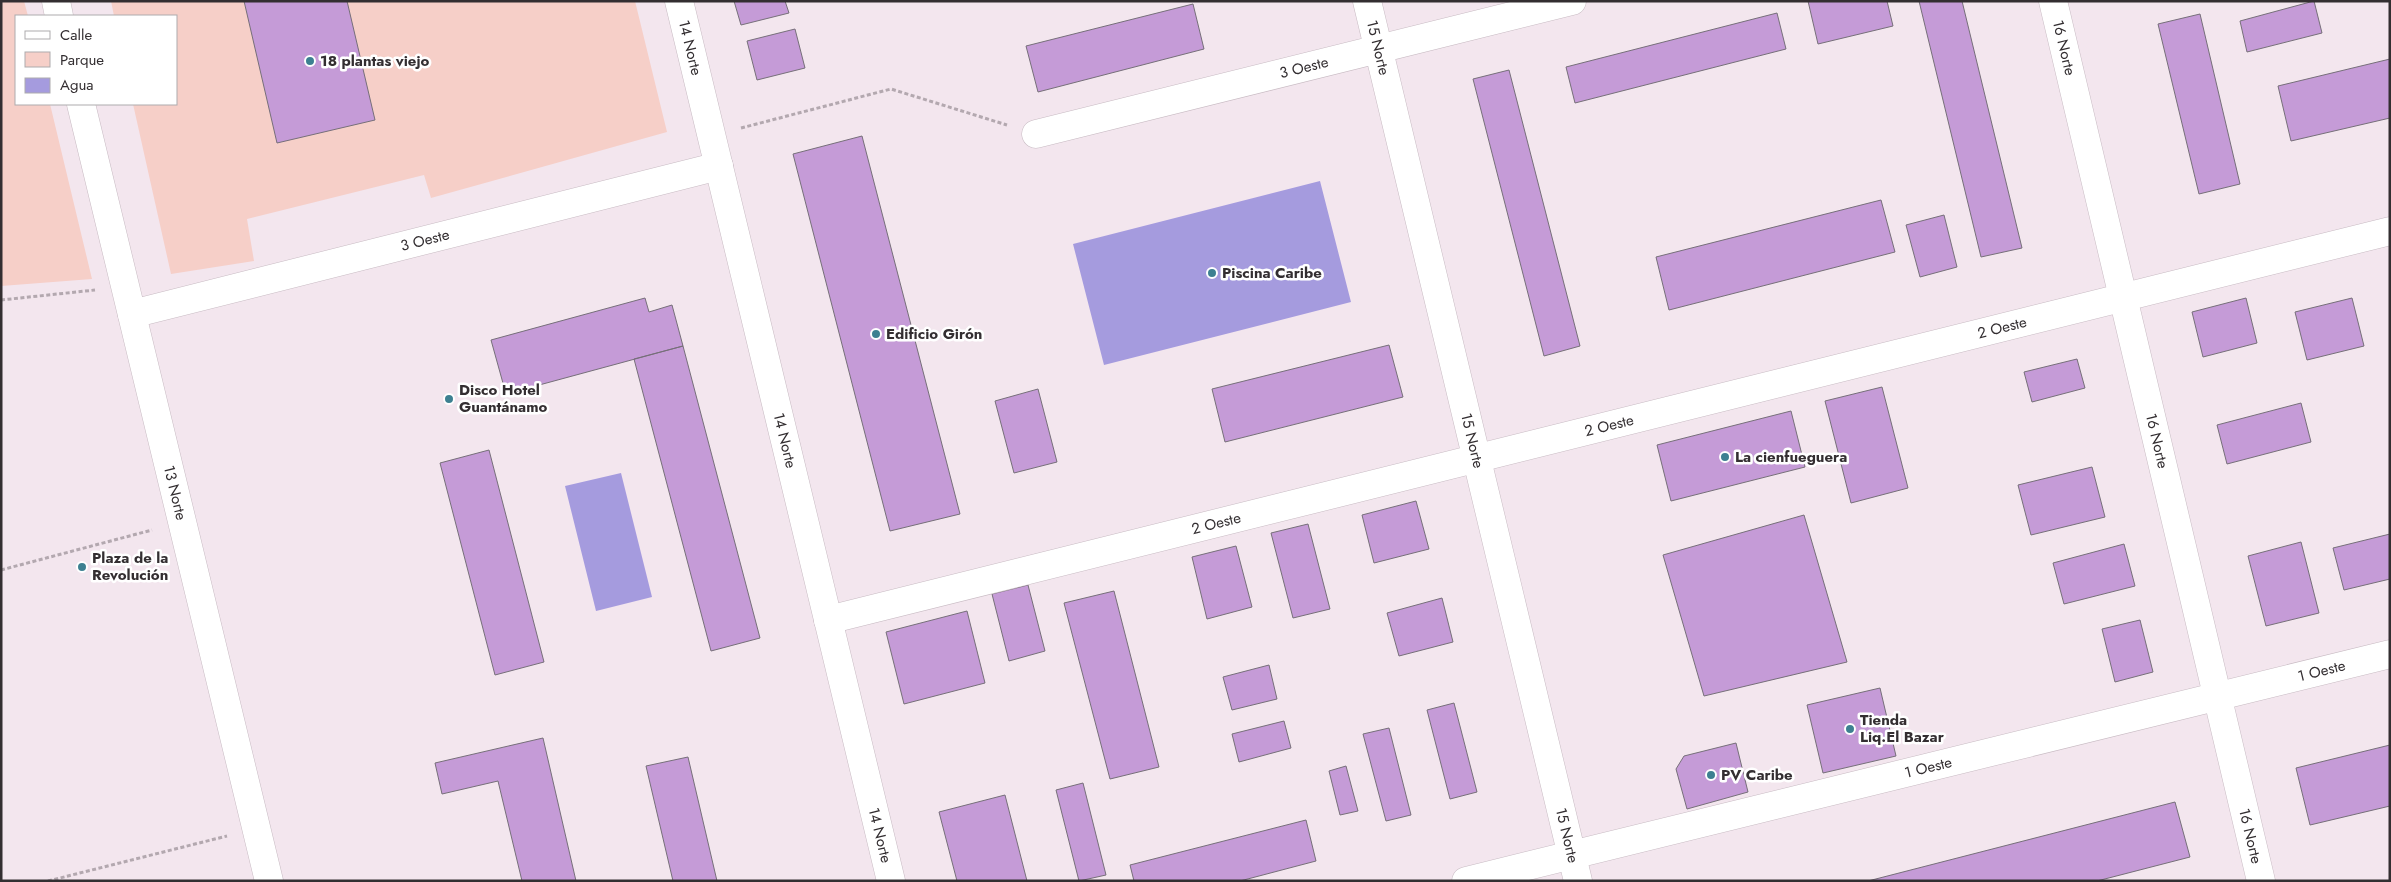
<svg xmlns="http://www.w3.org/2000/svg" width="2391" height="882" font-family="Jost,sans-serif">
  <rect width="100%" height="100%" fill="#f3e6ee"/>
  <path fill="#f6cfc8" d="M1 1H24L28 16H16V104H50L92 279 1 286Z
    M111 1H635L667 132 431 198 424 175 247 219 254 261 171 274 133 104H176V16H114Z"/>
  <path fill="#a59bde" d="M1320 181 1351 302 1104 365 1073 244Z
    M621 473 652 597 596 611 565 486Z"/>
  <path fill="#c59bd7" stroke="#766f79" d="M244 1H347L375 120 277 143Z
    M734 1H785L789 13 741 25Z
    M1808 1H1887L1893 26 1818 44Z
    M1919 1H1962L2022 248 1981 257Z
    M2314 1 2322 33 2247 52 2240 21Z
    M1193 4 1204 49 1038 92 1026 46Z
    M1777 13 1786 49 1575 103 1566 67Z
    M2200 14 2240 184 2199 194 2158 24Z
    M795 29 805 68 757 80 747 41Z
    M2390 59V118L2291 141 2278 86Z
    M1509 70 1580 346 1544 356 1473 79Z
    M862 136 960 514 890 531 793 154Z
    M1881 200 1895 252 1669 310 1656 257Z
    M1944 215 1957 267 1920 277 1906 225Z
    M645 298 649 312 672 305 683 346 506 394 491 340Z
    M2246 298 2257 343 2203 357 2192 312Z
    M2352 298 2364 346 2307 360 2295 312Z
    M1389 345 1403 397 1225 442 1212 389Z
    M683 346 760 638 711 651 634 359Z
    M2077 359 2085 388 2032 402 2024 372Z
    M1882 387 1908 488 1851 503 1825 401Z
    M1038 389 1057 462 1014 473 995 401Z
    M2301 403 2311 442 2227 464 2217 425Z
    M1791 411 1805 467 1671 501 1657 445Z
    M489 450 544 662 495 675 440 463Z
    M2092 467 2105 517 2031 535 2018 485Z
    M1416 501 1429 549 1374 563 1362 515Z
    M1804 515 1847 662 1704 696 1663 555Z
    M1308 524 1330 609 1293 618 1271 533Z
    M2390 534V579L2344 590 2333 548Z
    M2301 542 2319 613 2266 626 2248 556Z
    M2124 544 2135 586 2064 604 2053 563Z
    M1236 546 1252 607 1207 619 1192 557Z
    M1028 585 1045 651 1009 661 992 594Z
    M1114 591 1159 767 1110 779 1064 603Z
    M1442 598 1453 642 1399 656 1387 613Z
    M967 611 985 683 904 704 886 632Z
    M2140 620 2153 672 2115 682 2102 629Z
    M1269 665 1277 699 1232 710 1223 677Z
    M1880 688 1896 756 1823 773 1807 705Z
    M1454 703 1477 792 1450 799 1427 710Z
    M1284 721 1291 748 1239 762 1232 734Z
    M1389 728 1411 815 1386 821 1363 734Z
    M543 738 576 881H522L498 781 442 794 435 763Z
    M1736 743 1748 792 1687 809 1676 769 1684 756Z
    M2390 745V806L2310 825 2296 768Z
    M688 757 717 881H673L646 766Z
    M1346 766 1358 811 1340 815 1329 771Z
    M1083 783 1106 875 1079 881 1056 790Z
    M1005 795 1027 881H957L939 812Z
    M2175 802 2190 857 2097 881H1868Z
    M1306 820 1316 861 1240 881H1134L1130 865Z"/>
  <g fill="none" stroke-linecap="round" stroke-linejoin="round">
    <g stroke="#c8bbc3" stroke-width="29">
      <g id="street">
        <path id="s1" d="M679 1 891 881"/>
        <path id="s2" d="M1367 1 1578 881"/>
        <path id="s3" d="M2053 1 2261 881"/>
        <path id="s4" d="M1036 134 1572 1"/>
        <path id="s5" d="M132 314 719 166"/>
        <path id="s6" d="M828 620 2390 231"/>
        <path id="s7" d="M1466 881 2390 654"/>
      </g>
    </g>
    <g stroke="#c8bbc3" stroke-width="29">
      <g id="primary">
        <path d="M56 1 59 16"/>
        <path id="s8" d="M81 104 269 881"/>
      </g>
    </g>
    <path stroke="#b3a8af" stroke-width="3" stroke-dasharray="4 2.5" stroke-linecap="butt" d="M741 128 891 89 1007 125
      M1 300 95 290
      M1 570 152 530
      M48 881 227 836"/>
    <use href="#street" stroke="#fff" stroke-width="28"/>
    <use href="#primary" stroke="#fff" stroke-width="28"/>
  </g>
  <g fill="#3d8091" stroke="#fff" stroke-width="2">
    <circle cx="310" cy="61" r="5"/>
    <circle cx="1212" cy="273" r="5"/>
    <circle cx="876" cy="334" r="5"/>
    <circle cx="449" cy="399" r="5"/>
    <circle cx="1725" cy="457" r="5"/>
    <circle cx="82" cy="567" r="5"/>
    <circle cx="1850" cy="729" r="5"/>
    <circle cx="1711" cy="775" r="5"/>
  </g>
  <g text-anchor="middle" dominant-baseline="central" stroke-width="5" stroke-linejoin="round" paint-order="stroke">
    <g font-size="15" fill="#332e31" stroke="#fff">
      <text stroke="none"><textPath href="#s1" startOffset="48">14 Norte</textPath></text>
      <text stroke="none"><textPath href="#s2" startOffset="48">15 Norte</textPath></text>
      <text stroke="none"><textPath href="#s3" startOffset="48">16 Norte</textPath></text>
      <text stroke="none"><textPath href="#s4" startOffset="276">3 Oeste</textPath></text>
      <text stroke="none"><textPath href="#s5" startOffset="302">3 Oeste</textPath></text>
      <text stroke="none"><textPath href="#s6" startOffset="1210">2 Oeste</textPath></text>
      <text stroke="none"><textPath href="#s6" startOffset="805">2 Oeste</textPath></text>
      <text stroke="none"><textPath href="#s1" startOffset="452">14 Norte</textPath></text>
      <text stroke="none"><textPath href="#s2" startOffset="452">15 Norte</textPath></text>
      <text stroke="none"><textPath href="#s3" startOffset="452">16 Norte</textPath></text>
      <text stroke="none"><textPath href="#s8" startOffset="400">13 Norte</textPath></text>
      <text stroke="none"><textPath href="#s6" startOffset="400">2 Oeste</textPath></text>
      <text stroke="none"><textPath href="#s7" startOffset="881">1 Oeste</textPath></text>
      <text stroke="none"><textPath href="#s7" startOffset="476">1 Oeste</textPath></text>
      <text stroke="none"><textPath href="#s1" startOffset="858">14 Norte</textPath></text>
      <text stroke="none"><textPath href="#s2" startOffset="858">15 Norte</textPath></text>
      <text stroke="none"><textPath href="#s3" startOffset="858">16 Norte</textPath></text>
    </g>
    <g font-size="15" font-weight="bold" fill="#332e31" stroke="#fff" text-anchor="start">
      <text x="320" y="61">18 plantas viejo</text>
      <text x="1222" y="273">Piscina Caribe</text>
      <text x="886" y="334">Edificio Girón</text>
      <text x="459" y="390">Disco Hotel<tspan x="459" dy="17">Guantánamo</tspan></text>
      <text x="1735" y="457">La cienfueguera</text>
      <text x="92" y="558">Plaza de la<tspan x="92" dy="17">Revolución</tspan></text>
      <text x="1860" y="720">Tienda<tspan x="1860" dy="17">Liq.El Bazar</tspan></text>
      <text x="1721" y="775">PV Caribe</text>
    </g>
  </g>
  <rect width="2391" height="882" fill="none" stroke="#332e31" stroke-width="5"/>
  <rect x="15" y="15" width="162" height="90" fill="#ffffff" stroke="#adabad"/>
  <rect x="25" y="31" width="25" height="8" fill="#ffffff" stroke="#adabad"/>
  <text x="60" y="40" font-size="15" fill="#332e31">Calle</text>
  <rect x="25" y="52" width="25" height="15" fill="#f6cfc8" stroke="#adabad"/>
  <text x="60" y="65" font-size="15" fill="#332e31">Parque</text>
  <rect x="25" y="78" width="25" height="15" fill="#a59bde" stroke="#adabad"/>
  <text x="60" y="90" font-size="15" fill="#332e31">Agua</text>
</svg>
